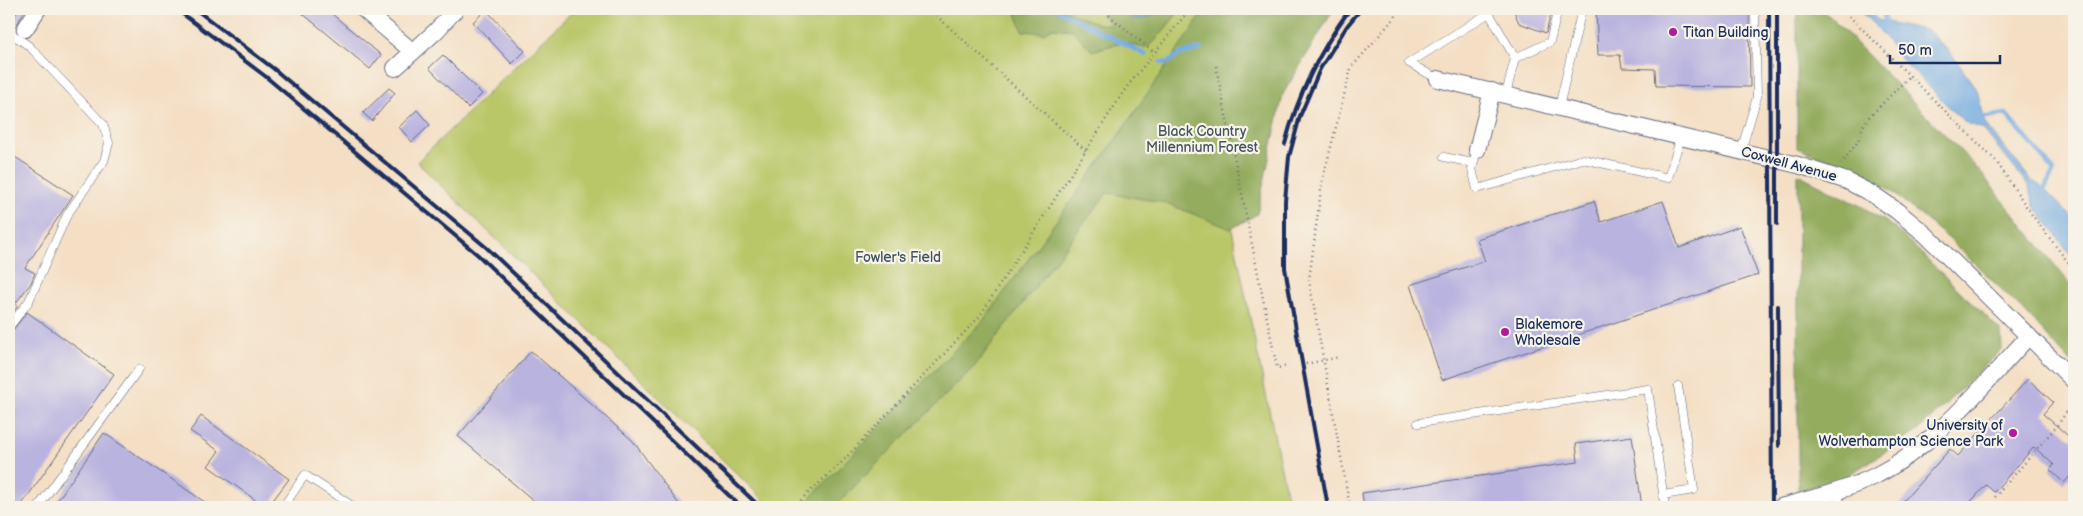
<svg xmlns="http://www.w3.org/2000/svg" width="2083" height="516" font-family="'Balsamiq Sans',sans-serif">
  <rect width="100%" height="100%" fill="#f7f3e8"/>
  <filter id="ink" filterUnits="userSpaceOnUse"><feTurbulence type="fractalNoise" baseFrequency=".02" numOctaves="2"/><feDisplacementMap in="SourceGraphic" scale="10" xChannelSelector="R" yChannelSelector="G"/><feConvolveMatrix kernelMatrix="1 2 1 2 8 2 1 2 1" color-interpolation-filters="sRGB"/></filter>
  <filter id="wash" filterUnits="userSpaceOnUse"><feTurbulence type="fractalNoise" baseFrequency=".0096" numOctaves="4" result="noise"/><feDisplacementMap in="SourceGraphic" scale="20" xChannelSelector="R" yChannelSelector="G"/><feGaussianBlur stdDeviation="1.12" result="paint"/><feColorMatrix in="noise" values="0 0 0 0 0 0 0 0 0 0 0 0 0 0 0 0 0 1.4 0 .05"/><feComposite in="paint" operator="in"/></filter>
  <g filter="url(#wash)">
    <rect width="100%" height="100%" fill="#f4dfc4"/>
    <path fill="#bac769" stroke="#6a7b64" d="M575 9H1301L1220 171 1289 507H771L417 162Z"/>
    <path fill="#93ac5d" stroke="#576e5e" d="M1014 9H1062L1099 24 1112 25 1100 11 1095 9 1159 12 1163 9H1181L1154 42 1144 48 1123 42 1092 51 1073 30 1052 28 1044 33 1023 31Z
      M1206 9H1334L1283 94 1257 214 1231 229 1166 203 1107 193 974 367 834 507H801L984 320 1111 146Z
      M1797 9H1819L1832 18 1977 168 2074 289V366L2029 316 1948 238 1885 186 1849 167 1797 148Z
      M1798 174 1863 207 1896 229 2001 331 2002 349 1918 431 1844 478 1798 492Z"/>
    <path fill="#72aae1" stroke="#466ca0" d="M1120 9H1163C1148 20 1134 24 1120 9Z
      M1858 9H1866L1878 20 1929 31 1953 56 1977 90 1986 125 2032 181 2041 186 2074 219V259L2036 208 2028 185 1983 129 1964 122 1902 60 1880 31Z"/>
    <g fill="none" stroke-linecap="round" stroke-linejoin="round">
      <path stroke="#72aae1" stroke-width="4.5" d="M1057 9 1146 55
        M1882 9 1887 27
        M1161 62 1167 63 1180 54 1201 49
        M1980 118 2006 114 2054 171 2042 194"/>
    </g>
    <g id="blocks">
      <path fill="#b9b4df" d="M19 9 24 11 15 28 9 24Z
        M297 9H326L381 55 370 69Z
        M1513 9H1552L1546 33 1519 23Z
        M1596 9H1749L1750 87 1656 86 1655 69 1622 68 1620 55H1598Z
        M486 10 525 51 512 64 473 22Z
        M443 55 482 94 468 108 429 68Z
        M389 88 395 93 372 121 363 113Z
        M417 110 430 125 412 142 399 127Z
        M9 153 73 195 25 268 35 273 31 283 15 304 18 306 9 318Z
        M1594 201 1601 222 1663 201 1679 248 1740 226 1758 275 1442 380 1410 285 1485 261 1477 239Z
        M27 312 114 374 20 507H9V333L13 330Z
        M531 351 633 441 681 507H541L458 436Z
        M2028 379 2053 402 2043 414 2074 441V482L2069 477 2064 483 2050 470 2054 465 2034 447 1994 492 1986 485 1966 507H1898L1950 449 1958 456Z
        M201 416 289 479 268 507H265L208 466 219 451 190 431Z
        M104 433 212 507H53Z
        M1632 436 1642 507H1364L1362 493 1578 462 1576 444Z"/>
    </g>
  </g>
  <g filter="url(#ink)">
    <use href="#blocks" fill-opacity="0" stroke="#676d82" stroke-width="1"/>
    <g fill="none" stroke-linecap="round" stroke-linejoin="round">
      <g stroke="#676d82" stroke-width="9">
        <path id="lane" d="M9 32 29 46 103 124 109 143 104 161 67 215 29 301 9 327
          M1515 58 1550 42 1558 9
          M1438 79 1409 63 1489 13 1515 58 1506 94
          M1559 107 1582 9
          M1477 150 1472 169 1477 189 1583 159 1668 178 1681 137
          M1741 151 1757 97 1755 9
          M1444 157 1473 163
          M1418 423 1648 389 1665 507
          M1839 491V507
          M1663 495 1694 490 1678 386
          M38 507 139 369
          M283 507 305 475 354 507"/>
      </g>
      <g stroke="#676d82" stroke-width="18">
        <path id="street" d="M363 9 413 52
          M25 29 38 9
          M395 68 436 31 456 9
          M1438 79 1798 165 1847 181 1874 195 1897 211 1925 234 2074 381
          M1477 150 1492 91
          M1781 507C1813 498 1845 491 1875 476 1937 444 1982 386 2029 336"/>
      </g>
      <path stroke="#676d82" stroke-width="2.5" stroke-dasharray="1 4" stroke-linecap="butt" d="M929 9 1086 151
        M1101 9 1155 53
        M1842 9 1996 161 2032 215 2074 270
        M1216 66 1277 368 1288 366
        M1841 164 1858 141 1863 126 1869 117 1911 75
        M1306 364 1340 357
        M1995 497 2056 427 2074 402
        M793 507 842 462 979 317 1126 88 1190 9
        M1350 507 1309 280 1322 182 1351 68 1402 9"/>
      <use href="#lane" stroke="#fff" stroke-width="8"/>
      <use href="#street" stroke="#fff" stroke-width="16"/>
      <path stroke="#1b2f5e" stroke-width="4" d="M176 9 265 76 478 255 741 507
        M195 9 274 69 487 248 760 507
        M1769 9 1772 507
        M1285 144C1298 94 1320 50 1350 9
        M1777 224V9
        M1778 306 1779 446
        M1328 507 1285 268V201L1289 157 1300 116 1320 69 1347 26 1361 9"/>
    </g>
  </g>
  <g fill="#b5179e" stroke="#f7f3e8" stroke-width="2">
    <circle cx="1673" cy="32" r="5"/>
    <circle cx="1505" cy="332" r="5"/>
    <circle cx="2013" cy="433" r="5"/>
  </g>
  <g text-anchor="middle" dominant-baseline="central" stroke-width="4.5" stroke-linejoin="round" paint-order="stroke">
    <g font-size="14" fill="#1b2f5e" stroke="#f7f3e8" text-anchor="start">
      <text x="1683" y="32">Titan Building</text>
      <text x="1515" y="324">Blakemore<tspan x="1515" dy="16">Wholesale</tspan></text>
      <text x="2003" y="425" text-anchor="end">University of<tspan x="2003" dy="16">Wolverhampton Science Park</tspan></text>
    </g>
    <g font-size="14" fill="#435561" stroke="#f7f3e8">
      <text x="1202" y="131">Black Country<tspan x="1202" dy="16">Millennium Forest</tspan></text>
      <text x="898" y="257">Fowler's Field</text>
    </g>
    <g font-size="14" fill="#1b2f5e" stroke="#f7f3e8">
      <text transform="translate(1789 164) rotate(15)">Coxwell Avenue</text>
    </g>
  </g>
  <rect width="2083" height="516" fill="none" stroke="#f7f3e8" stroke-width="30"/>
  <path d="M1890 55v8h110v-8" fill="none" stroke="#1b2f5e" stroke-width="2.5"/>
  <text x="1898" y="55" font-size="15" fill="#1b2f5e" stroke="#f7f3e8" stroke-width="4" paint-order="stroke">50 m</text>
</svg>
